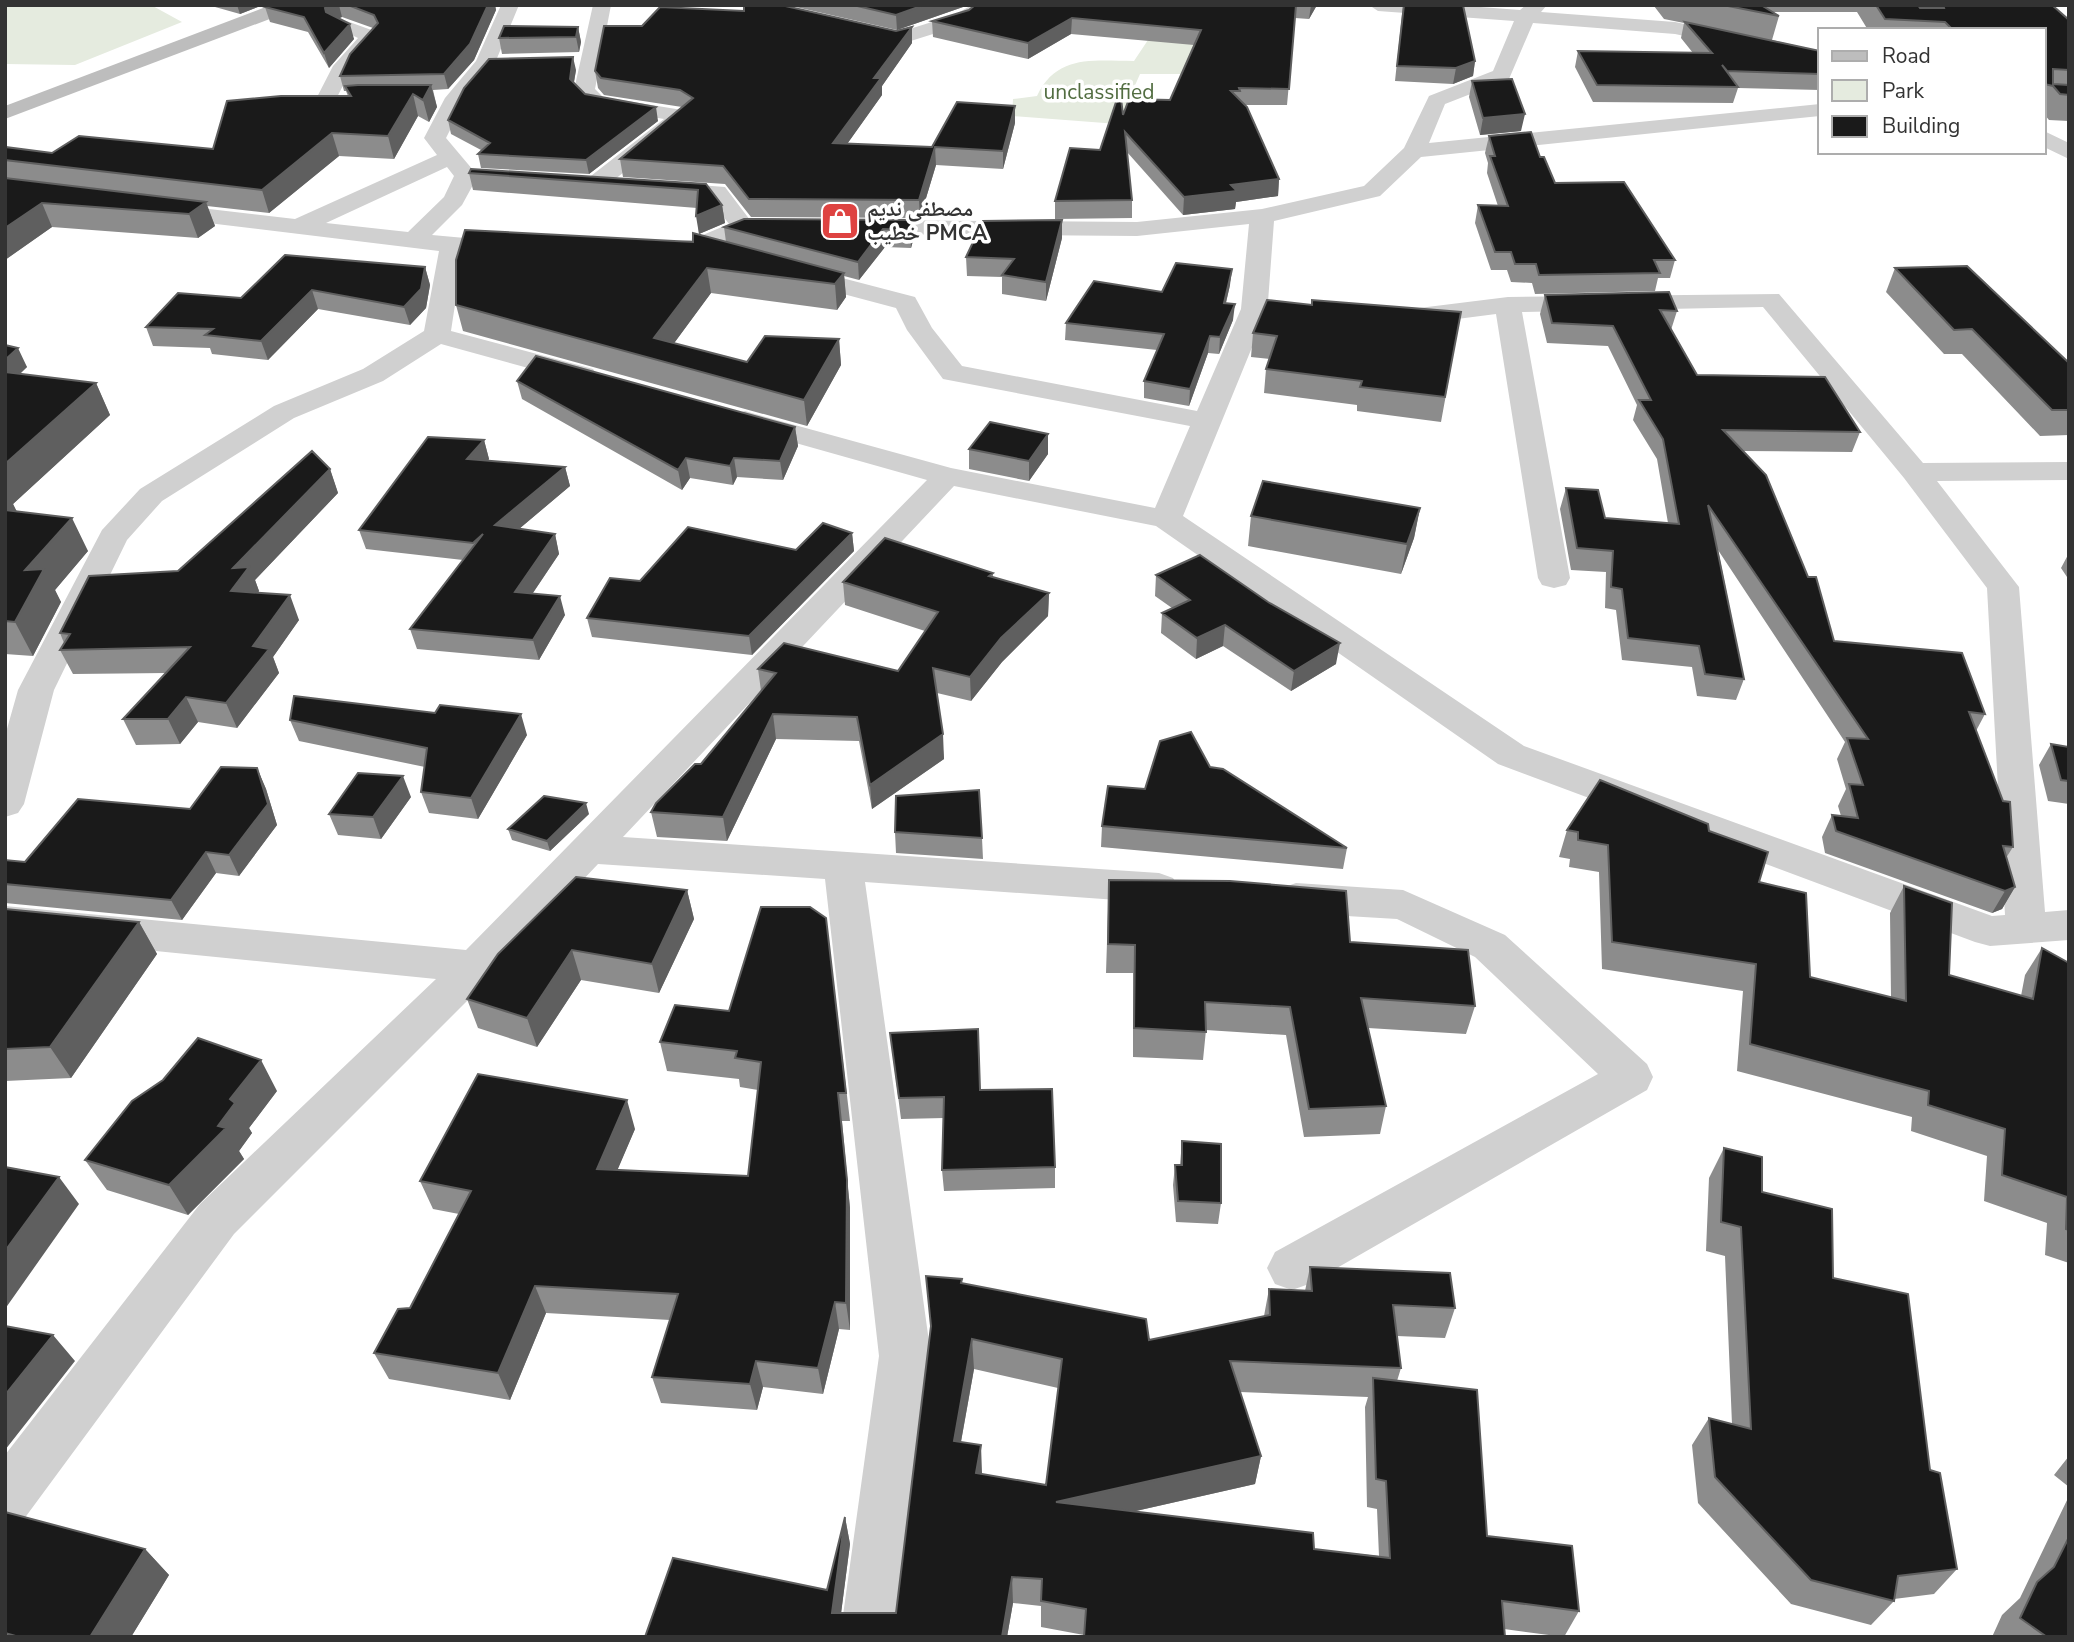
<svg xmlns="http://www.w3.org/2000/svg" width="2074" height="1642" font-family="'Nunito Sans','Noto Naskh Arabic',sans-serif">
  <rect width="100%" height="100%" fill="#fff"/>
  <path fill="#e5ebdf" d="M5 5H151L182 22 75 65 5 64Z
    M1206 7 1188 74H1140L1118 124 1012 116 1013 99 1037 96C1057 54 1093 61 1134 61L1160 22Z"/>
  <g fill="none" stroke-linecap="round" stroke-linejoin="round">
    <path fill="#d0d0d0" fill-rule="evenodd" d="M501 5H519L495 63 465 100 446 138 473 170 524 173 535 180 524 187 474 183 462 205 432 235 487 240 490 245 487 250 463 252 451 331 593 369 597 375 593 381 583 383 441 344 383 381 294 418 162 501 127 540 54 690 24 804 18 813 5 817V736L18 690 102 530 140 489 274 406 363 369 424 331 439 251 158 217 150 215 146 210 150 205 158 203 295 219 437 155 424 138 445 98 476 61ZM447 167 454 176 444 197 408 232 326 223Z
      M593 5H611L595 89 603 97 682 110 693 116 603 189H587L583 184 587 179 664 119 589 106 574 90Z
      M972 5H995L968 23 898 45 853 35 850 31 860 25 897 33 954 15Z
      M1369 5H1454L1520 10 1526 5H1547L1541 12 1675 22 1820 53V65L1675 34 1533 23 1509 79 1445 104 1429 143 1820 104V116L1421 157 1380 196 1274 221 1268 302 1324 308 1328 314 1324 320 1315 322 1264 318 1183 516 1524 746 1992 916 2005 915 1987 588 1904 478 1763 307 1522 312 1570 578 1566 585 1554 588 1542 585 1538 578 1496 314 1403 326 1394 324 1390 318 1394 312 1403 310 1508 297 1779 294 1923 463 2069 462V480L1937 481 2019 587 2045 912 2069 910V940L1990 946 1975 942 1498 764 1156 526 954 486 623 837 1159 873 1173 878 1179 888 1173 898 1159 903 865 882 931 1356 898 1637H840L879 1356 825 879 598 864 490 978 234 1234 24 1519 5 1527V1455L200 1204 436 979 5 936V906L466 950 927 480 735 426 731 420 735 414 745 411 755 414 951 468 1155 508 1190 426 943 379 907 330 896 308 787 279 783 274 787 269 796 266 915 297 932 328 962 366 1197 411 1241 309 1249 224 1137 236 862 234 853 232 850 227 853 222 862 220 1137 222 1262 209 1364 186 1404 148 1429 96 1493 71 1514 21 1378 11Z
      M341 19 377 32 380 36 352 68 333 105 326 107 315 101 333 66 358 38 331 25Z
      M2044 131 2069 143V159L2044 147Z
      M660 182 725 187 750 220 783 222 786 227 783 232C770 235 757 232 745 235 713 244 690 261 655 252L652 247 655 242 691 240 729 224 710 199 652 194 648 189 652 184Z
      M1296 883 1403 890 1505 935 1647 1064 1653 1077 1647 1090 1309 1284 1292 1290 1275 1284 1267 1268 1275 1252 1598 1074 1475 957 1397 919 1296 913 1282 908 1276 898 1282 888Z"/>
    <path fill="#bdbdbd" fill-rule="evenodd" d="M271 5H298L296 9 5 119V106Z"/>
  </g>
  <path fill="#8c8c8c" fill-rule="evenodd" d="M208 5H263L240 14Z
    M269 5H495L496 10 474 60 448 89 433 90 437 107 429 122 418 116 394 159 339 156 269 213 207 206 215 226 198 238 52 227 5 260V147L52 153 213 149 348 96 346 91H344L340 76 373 28 342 17 338 18 354 39 329 68 308 32 270 22 265 7Z
    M787 5H963V7L897 30Z
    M975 5H1317L1309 19 1295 18 1287 105H1245L1279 179 1278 196 1236 202 1235 209 1183 215 1127 152 1132 200V218L1055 219V201L1100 150 1123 115 1170 100 1194 45 1071 34 1028 59 933 37 932 21 969 10Z
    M1403 5 1475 61 1473 76 1453 84 1395 81Z
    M1647 5H1918L1920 8H1924L1922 5H2052L2069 20V121L2049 120 2044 114V30H1868L1857 12H1773L1779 16 1772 40 1820 51V90L1738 88 1733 103 1593 102 1575 67 1578 51 1693 53 1681 38 1684 23 1664 19 1654 6Z
    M578 27 581 42 579 52 502 54 499 38Z
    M912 27V43L882 86V95L847 144 932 147 1015 123 1003 169 936 165 920 218 751 217 725 184 623 177 620 159 682 107 604 95 598 88 595 71 896 31Z
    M576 70 574 83 585 94 658 121 589 174 481 168 478 154 481 150 451 134 448 120Z
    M1472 81 1521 131 1480 135 1469 97Z
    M1489 136 1540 157 1555 183 1675 260 1670 278H1658L1655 291 1535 294 1532 283 1511 282 1507 270H1491L1475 223 1478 205 1498 206 1487 173 1488 163 1485 153Z
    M469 173 706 184 722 205 725 223 699 234 697 208 473 190Z
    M913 220 914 237 911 248 885 247 859 280 844 276 846 297 837 310 711 293 674 343 747 362 839 339 841 365 807 426 463 331 456 305 693 242H726L724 227Z
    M1062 238 1046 301 1002 294V277L967 276 966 257Z
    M425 267 430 285 426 308 410 325 318 309 268 360 212 354 210 348 153 346 146 327 241 298Z
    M1895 268 2069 363V435L2040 436 1962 354H1944L1886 292Z
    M1230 285 1226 303 1233 320 1219 354 1208 353 1189 406 1144 398V381L1157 350 1065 340 1066 323 1162 292Z
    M1545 295 1677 311 1671 330 1697 375 1860 432 1852 452 1743 451 1834 641 1985 714 1976 731 2013 847 2006 858 2015 887 2002 909 1992 913 1825 853 1822 837 1832 815 1841 816 1838 806 1846 789 1837 759 1845 742 1718 550 1744 679 1736 700 1697 696 1692 667 1622 660 1616 610 1605 608 1606 572 1571 570 1560 509 1566 488 1605 518 1668 523 1657 459 1633 420 1637 405 1608 346 1547 343 1540 314Z
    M1312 305 1461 312 1441 422 1357 411V405L1264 393 1266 369 1270 359 1251 357 1253 333Z
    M5 345 27 367 20 374 96 383 110 415 13 504 17 512 88 551 55 590 61 602 33 656 5 654Z
    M517 381 795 427 798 446 783 480 737 477 733 485 690 478 682 490 522 399Z
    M1048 434V454L1029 481 969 469V449Z
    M484 440 489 459 488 461 565 467 570 486 519 529 555 534 559 554 533 593 565 615 539 660 417 649 410 629 463 560 366 549 359 530Z
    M330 469 338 493 255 580 259 591 258 593 299 620 273 657 279 673 237 728 198 722 180 744 136 745 123 719 167 673 73 674 60 650 64 643 60 633 178 571Z
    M1420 508 1414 538 1401 574 1248 546 1251 516Z
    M852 533 854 551 752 655 592 637 587 618 640 581 796 550Z
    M2069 553V580L2061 568Z
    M993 573V577L1049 593 1048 616 1002 662 971 701 937 693 944 759 872 809 859 741 776 739 727 841 657 837 651 812 701 764 761 691 758 669 898 671 925 631 845 605 843 582Z
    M1156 575 1336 664 1291 691 1223 646 1196 659 1161 633 1162 613 1172 608 1155 596Z
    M290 720 527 735 478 819 429 813 421 792 425 767 299 741Z
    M2051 744 2069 747V804L2048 801 2039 765Z
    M1210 767 1347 848 1343 869 1101 847 1102 826 1145 789Z
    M257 768 266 789 277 825 239 876 216 873 182 920 5 903V860L25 862 190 809Z
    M411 797 381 839 338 835 329 814Z
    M589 814 550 851 512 840 508 829Z
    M1567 830 1709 831 1759 882 1810 977 1891 997 1890 913 1904 886 1949 975 2021 996 2025 975 2042 948 2069 1060V1263L2045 1255 2047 1223 1984 1201 1987 1156 1911 1131 1912 1117 1737 1071 1743 991 1602 969 1599 872 1569 867 1570 859 1559 857Z
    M895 832 982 838 983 859 896 853Z
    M1109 880 1350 942 1475 1006 1466 1034 1368 1028 1386 1106 1380 1134 1304 1137 1286 1035 1206 1030 1203 1060 1133 1057V973H1106Z
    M687 890 694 919 659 993 581 980 537 1047 478 1028 467 999Z
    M5 909 139 922 157 954 71 1078 5 1081Z
    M826 918 850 1121H842L850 1208V1330L839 1329 823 1394 763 1387 757 1410 661 1403 652 1377 670 1320 546 1313 510 1400 389 1379 374 1353 410 1308 459 1214 433 1209 420 1181 635 1129 617 1170 748 1176 758 1090 740 1087 739 1079 667 1071 660 1042 729 1011Z
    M890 1033 980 1090 1055 1167V1188L944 1191 942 1170 944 1118 901 1119Z
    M277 1091 249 1128 252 1133 239 1151 244 1159 188 1215 107 1190 85 1160Z
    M1182 1141 1221 1203 1218 1224 1176 1222 1173 1185 1175 1165H1180Z
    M1724 1148 1762 1192 1833 1278 1930 1470 1957 1569 1934 1594 1894 1599V1601L1871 1625 1791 1604 1698 1503 1692 1445 1709 1418 1732 1424 1725 1256 1706 1251 1709 1178Z
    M1310 1267 1455 1308 1445 1338 1397 1336 1401 1368 1397 1381 1487 1536 1579 1611 1564 1637 1504 1629 1084 1635 1041 1627V1606L1013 1603 1007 1637H645L827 1590 845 1517 850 1544 841 1613H896L962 1279V1283L1149 1340 1264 1316 1269 1289 1305 1291ZM974 1369 1058 1388 1046 1485 982 1474 961 1442ZM1240 1392 1368 1397 1365 1407 1367 1507 1377 1509 1379 1556 1314 1549 1136 1511 1255 1484 1261 1456Z
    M2069 1456V1487L2054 1475Z
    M2069 1496V1637H1992L2002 1615 2020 1598Z
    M5 1512 145 1549 169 1575 131 1637H5Z"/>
  <path fill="#5f5f5f" d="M237 5H263L240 14Z
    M331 5H339L342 17 330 23 326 12 325 8Z
    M488 5H495L496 10 474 60 448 89 444 74Z
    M924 5H963V7L897 30 896 15Z
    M1311 5H1317L1309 19Z
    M1072 18 1071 34 1028 59V43Z
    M350 24 354 39 329 68 324 53Z
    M578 27 581 42 579 52 576 37Z
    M912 27V43L882 86V95L835 161 833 143 874 78Z
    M573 57 576 70 572 92 570 79Z
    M1475 61 1473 76 1453 84 1456 68Z
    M431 85 437 107 429 122 423 100Z
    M413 94 418 116 394 159 388 136Z
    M1015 106V123L1003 169V151Z
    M656 107 658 121 589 174 586 160Z
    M1525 114 1521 131 1480 135 1483 118Z
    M332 133 339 156 269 213 262 190Z
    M935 147 936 165 920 218 919 200Z
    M1279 179 1278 196 1236 202 1235 209 1183 215 1184 197 1231 185Z
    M206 202 215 226 198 238 189 214Z
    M42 203 52 227 5 260V228Z
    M722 205 725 223 699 234 696 216Z
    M913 220 914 237 911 248 910 230Z
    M1062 220V238L1046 301V282Z
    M883 229 885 247 859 280 858 262Z
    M425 267 430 285 426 308 410 325 404 307Z
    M707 268 711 293 661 361 654 338Z
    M1232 269 1230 285 1222 319 1224 303Z
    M844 273 846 297 837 310 835 284Z
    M312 290 318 309 268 360 261 341Z
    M1235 304 1233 320 1219 354 1220 337Z
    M1210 336 1208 353 1189 406 1190 389Z
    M839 339 841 365 807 426 804 400Z
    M18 348 27 367 5 387V360Z
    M96 383 110 415 13 504 22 522 5 539V464Z
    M795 427 798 446 783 480 780 461Z
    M1048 434V454L1029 481V461Z
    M484 440 489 459 473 478 467 459Z
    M686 458 690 478 682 490 678 470Z
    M734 458 737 477 733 485 730 466Z
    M565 467 570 486 500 545 495 525Z
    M330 469 338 493 255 580 259 591 241 615 231 591 233 568Z
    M1420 508 1414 538 1401 574 1407 544Z
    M72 518 88 551 55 590 61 602 33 656 15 622 25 570Z
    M852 533 854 551 752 655 749 636Z
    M555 534 559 554 520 612 515 592Z
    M1049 593 1048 616 1002 662 971 701 970 677 1001 638Z
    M290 595 299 620 273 657 279 673 237 728 226 703 253 646Z
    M560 596 565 615 539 660 533 640Z
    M1225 625 1223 646 1196 659 1197 638Z
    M1340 643 1336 664 1291 691 1294 671Z
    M186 697 198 722 180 744 168 719Z
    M521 714 527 735 478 819 471 798Z
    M773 714 776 739 727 841 723 817Z
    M943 734 944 759 872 809 870 785Z
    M257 768 266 789 277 825 239 876 229 855Z
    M403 776 411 797 381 839 373 817Z
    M586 803 589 814 550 851 547 841Z
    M206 852 216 873 182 920 171 900Z
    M2015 887 2002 909 1992 913 2005 891Z
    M687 890 694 919 659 993 652 964Z
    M139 922 157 954 71 1078 50 1047Z
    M572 950 581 980 537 1047 527 1018Z
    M261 1060 277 1091 249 1128 252 1133 239 1151 244 1159 188 1215 169 1185 218 1126 230 1099Z
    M838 1093 850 1208V1330L846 1303Z
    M627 1100 635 1129 606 1197 597 1169Z
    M59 1177 79 1204 5 1309V1251Z
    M535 1286 546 1313 510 1400 498 1373Z
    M835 1302 839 1329 823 1394 818 1368Z
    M53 1335 75 1361 5 1450V1395Z
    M972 1339 974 1369 956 1469 954 1441Z
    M756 1361 763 1387 757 1410 750 1384Z
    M981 1445 982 1473 977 1501 976 1473Z
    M1261 1456 1255 1484 1056 1529V1502Z
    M845 1517 850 1544 838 1637 832 1613Z
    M145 1549 169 1575 131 1637H90Z
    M1012 1577 1013 1603 1007 1637H1002Z"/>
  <path fill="#1a1a1a" stroke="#5f5f5f" stroke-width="2" fill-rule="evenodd" d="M269 5H331L325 8 326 12 350 24 324 53 304 17 265 7Z
    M348 5H488L470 44 444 74 340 76 350 54 378 23 374 15Z
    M744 5H781L896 31 912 27 874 78H881L833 143 932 147 957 102 1015 106 1003 151 935 147 919 200 749 199 723 166 620 159 693 98 680 90 601 78 595 71 604 26H642L660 7 744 11Z
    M853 5H924L896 15Z
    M975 5H1296L1289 89 1239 88 1240 91H1231L1247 107 1279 179 1231 185 1237 191 1184 197 1125 132 1132 200 1055 201 1070 148 1100 150 1120 90 1123 115 1129 99 1170 100 1201 30 1072 18 1028 43 932 21 969 10Z
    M1404 5H1463L1475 61 1456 68 1397 66Z
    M1723 5H1761L1779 16Z
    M1876 5H1918L1920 8H1944L1943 5H2052L2069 20V70L2053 69V84L2069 85V95L2060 94 2053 86 2044 84V30H1953L1945 22 1885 19Z
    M1685 22 1820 51V74L1727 71 1722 65 1738 87 1597 85 1578 51 1712 53Z
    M504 26 578 27 576 37 499 38Z
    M573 57 570 79 585 94 656 107 586 160 478 154 490 143 448 120 464 88 489 59Z
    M1512 79 1525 114 1483 118 1472 81Z
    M358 85H431L423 100 413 94 388 136 332 133 262 190 5 160V147L52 153 79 136 213 149 227 101 281 96H351L345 86Z
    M1531 132 1540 157H1544L1555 183 1624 182 1675 260H1654L1660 273 1539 275 1536 264H1515L1511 252H1495L1478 205 1508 206 1490 156H1495L1489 136Z
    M471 169 706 184 722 205 696 216 698 190 469 173Z
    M5 178 206 202 189 214 42 203 5 228Z
    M744 219 913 220 910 230 883 229 858 262 724 227Z
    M1062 220 1046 282 1002 275 1014 259 966 257 983 221Z
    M465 230 693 242V233L844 273 835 284 707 268 654 338 747 362 765 336 839 339 804 400 456 305V260Z
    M285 255 425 267 421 289 404 307 312 290 261 341 205 335 213 329 146 327 178 293 241 298Z
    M1176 263 1232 269 1224 303 1235 304 1220 337 1210 336 1190 389 1144 381 1164 334 1066 323 1094 281 1162 292Z
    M1967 266 2069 363V410H2052L1972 329 1954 330 1895 268Z
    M1669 292 1677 311 1660 310 1697 375 1825 377 1860 432 1723 430 1766 475 1808 577H1816L1834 641 1962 653 1985 714 1969 712 2003 801 2010 802 2013 847 2003 846 2015 887 2005 891 1836 831 1832 815 1858 818 1849 784 1863 785 1847 738 1868 739 1708 505 1744 679 1705 674 1699 646 1628 638 1622 589 1611 587 1613 551 1577 548 1566 488 1598 490 1605 518 1679 524 1663 439 1639 400H1651L1613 326 1552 323 1545 295Z
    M1267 300 1312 305V300L1461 312 1445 397 1360 387 1362 381 1266 369 1277 336 1253 333Z
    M5 345 18 348 5 360Z
    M536 356 795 427 780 461 734 458 730 466 686 458 678 470 517 381Z
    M5 372 96 383 5 464Z
    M990 422 1048 434 1029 461 969 449Z
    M428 437 484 440 467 459 565 467 495 525 555 534 515 592 560 596 533 640 410 629 483 534 473 543 359 530Z
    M312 451 330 469 233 568 249 567 231 591 290 595 253 646 269 649 226 703 186 697 168 719H123L190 647 60 650 70 634 60 633 89 576 178 571Z
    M1263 481 1420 508 1407 544 1251 516Z
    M5 510 72 518 25 570 44 569 15 622 5 621Z
    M823 523 852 533 749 636 587 618 610 578 640 581 688 527 796 550Z
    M885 538 993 573 989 576 1049 593 1001 638 970 677 933 668 943 734 870 785 857 717 773 714 723 817 651 812 656 803 695 764H701L776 673 758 669 784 643 898 671 938 612 843 582Z
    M1200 555 1268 602 1340 643 1294 671 1225 625 1197 638 1162 613 1190 600 1156 575Z
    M294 696 435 713 440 705 521 714 471 798 421 792 427 748 290 720Z
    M1191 732 1210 767 1223 769 1347 848 1102 826 1108 786 1145 789 1160 741Z
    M2051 744 2069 747V781L2061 780Z
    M221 767 257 768 268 804 229 855 206 852 171 900 5 884V860L25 862 78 799 190 809Z
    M358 773 403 776 373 817 329 814Z
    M1600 780 1708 824 1709 831 1768 852 1759 882 1806 893 1810 977 1906 1001 1904 886 1952 903 1949 975 2033 999 2042 948 2069 963V1230L2066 1229 2067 1197 2002 1175 2005 1129 1928 1105 1929 1091 1750 1044 1756 964 1612 942 1608 845 1578 840V832L1567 830Z
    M979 790 982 838 895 832 896 796Z
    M544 796 586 803 547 841 508 829Z
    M576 877 687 890 652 964 572 950 527 1018 467 999 498 954Z
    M1109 880 1230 881 1346 891 1350 942 1468 950 1475 1006 1361 998 1386 1106 1309 1109 1290 1007 1205 1002 1206 1032 1134 1028 1135 945 1108 944Z
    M761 907H810L826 918 846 1093H838L847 1180 846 1303 835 1302 818 1368 756 1361 750 1384 652 1377 678 1294 535 1286 498 1373 374 1353 398 1309 410 1308 471 1191 420 1181 478 1074 627 1100 597 1169 748 1176 761 1062 735 1058 737 1051 660 1042 675 1005 729 1011Z
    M5 909 139 922 50 1047 5 1049Z
    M978 1029 980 1090 1052 1089 1055 1167 942 1170 944 1097 899 1098 890 1033Z
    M198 1038 261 1060 230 1099 235 1103 218 1126 226 1128 169 1185 85 1160 132 1101 163 1080Z
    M1182 1141 1221 1144V1203L1178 1201 1175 1165H1182Z
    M1724 1148 1762 1157V1192L1832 1209 1833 1278 1908 1294 1930 1470 1940 1473 1957 1569 1898 1576 1894 1601 1811 1580 1715 1477 1709 1418 1751 1429 1741 1227 1721 1222Z
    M5 1167 59 1177 5 1251Z
    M1310 1267 1450 1273 1455 1308 1393 1305 1401 1368 1230 1361 1261 1456 1056 1502 1313 1533 1314 1549 1390 1558 1386 1481 1376 1479 1373 1378 1477 1390 1487 1536 1572 1546 1579 1611 1502 1601 1505 1637H1084L1086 1609 1041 1601 1042 1579 1012 1577 1002 1637H645L673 1558 827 1590 845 1517 832 1613H896L931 1326 926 1276 962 1279 961 1283 1146 1319 1149 1340 1270 1315 1269 1289 1312 1291ZM972 1339 1062 1359 1046 1485 976 1473 981 1445 954 1441Z
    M5 1326 53 1335 5 1395Z
    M5 1512 145 1549 90 1637H19L5 1633Z
    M2069 1537V1637H2047L2020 1618 2037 1582 2054 1567Z"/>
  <defs>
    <g id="shop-square" transform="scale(2.0125)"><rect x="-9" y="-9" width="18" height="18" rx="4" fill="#de4341" stroke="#fff"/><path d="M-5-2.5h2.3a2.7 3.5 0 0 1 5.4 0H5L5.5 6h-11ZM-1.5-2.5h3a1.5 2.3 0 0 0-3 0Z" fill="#fff"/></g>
  </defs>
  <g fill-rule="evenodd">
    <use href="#shop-square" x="840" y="221"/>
  </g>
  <g text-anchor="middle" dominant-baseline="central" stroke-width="7" stroke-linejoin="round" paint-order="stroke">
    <g font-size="21" fill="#526d41" stroke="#fff">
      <text x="1099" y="92">unclassified</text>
    </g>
    <g font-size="21" font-weight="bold" fill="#333" stroke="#fff" text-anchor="start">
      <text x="867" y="209">مصطفى نديم<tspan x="867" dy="24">خطيب PMCA</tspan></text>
    </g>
  </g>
  <rect width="2074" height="1642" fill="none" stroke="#333333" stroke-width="14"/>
  <rect x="1818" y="28" width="228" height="126" fill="#ffffff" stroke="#adadad" stroke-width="2"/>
  <rect x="1832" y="51" width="35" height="10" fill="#bdbdbd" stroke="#adadad" stroke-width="2"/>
  <text x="1882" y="63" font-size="21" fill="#333333">Road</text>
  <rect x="1832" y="80" width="35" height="21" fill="#e5ebdf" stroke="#adadad" stroke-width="2"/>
  <text x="1882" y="98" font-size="21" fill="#333333">Park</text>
  <rect x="1832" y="116" width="35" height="21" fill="#1a1a1a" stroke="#adadad" stroke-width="2"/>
  <text x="1882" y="133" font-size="21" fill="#333333">Building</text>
</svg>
